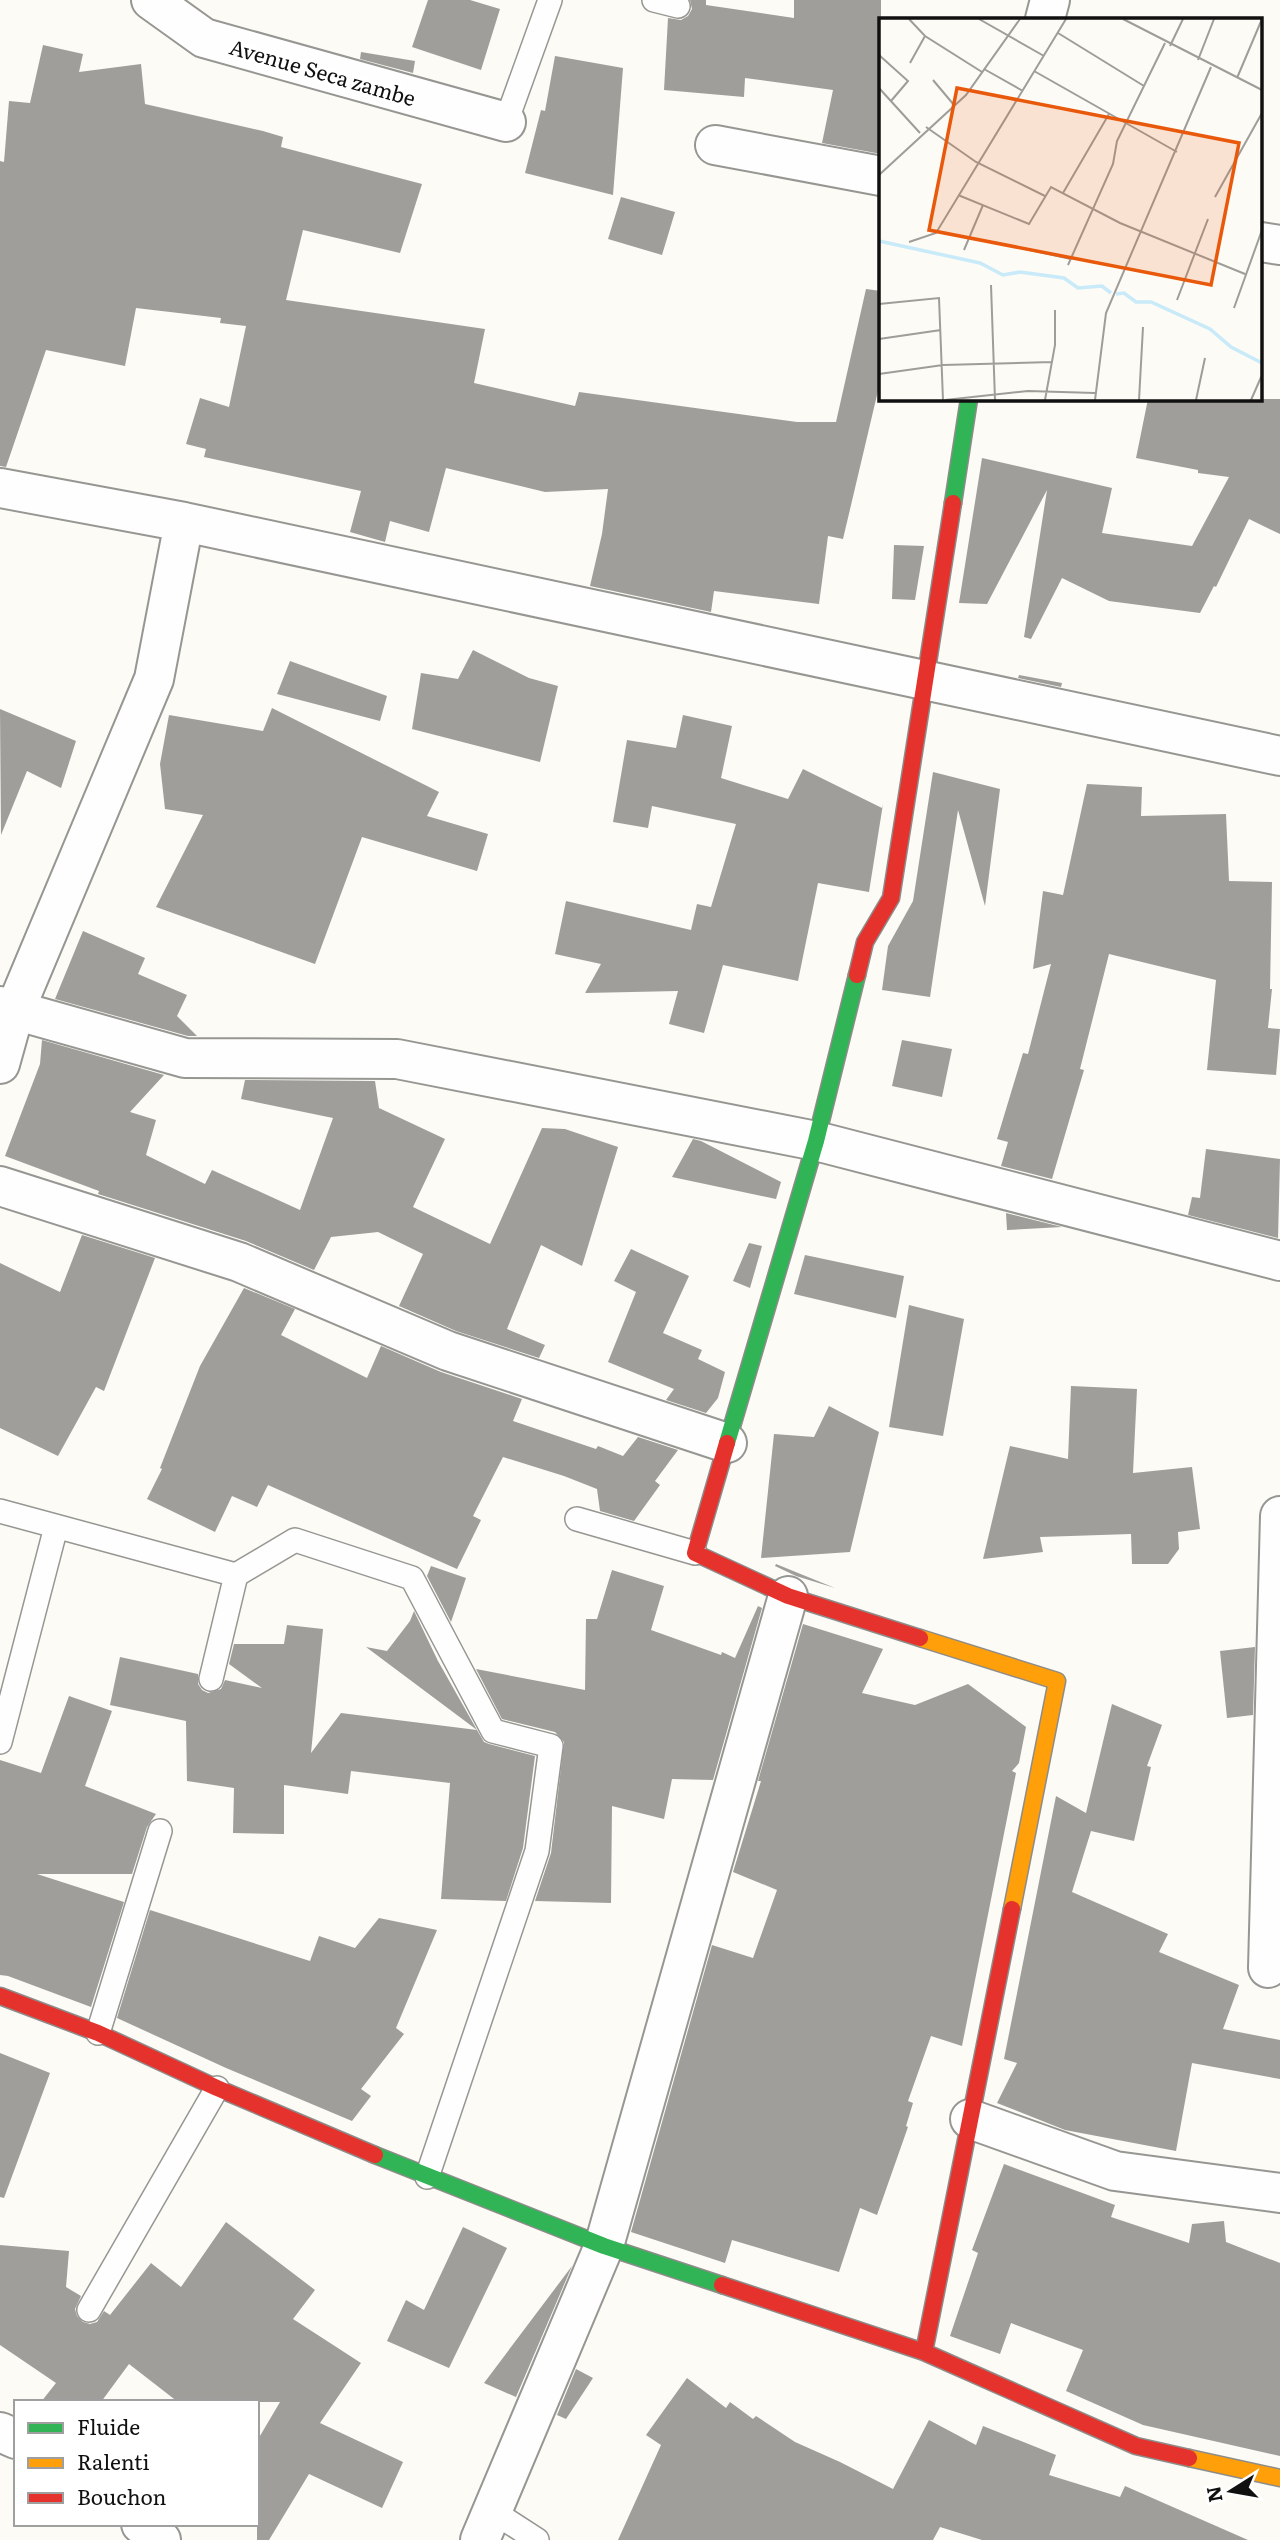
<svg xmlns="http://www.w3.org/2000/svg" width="1280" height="2540" font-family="Literata,serif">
  <rect width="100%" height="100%" fill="#fcfbf5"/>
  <path fill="#a09e9a" d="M428 0H470L500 9 481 70 412 47Z
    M690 0H706V5L794 18V0H881V154L822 143 833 90 745 78 744 97 664 90 668 18 681 20 688 16 692 9Z
    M43 45 83 54 79 72 141 64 145 104 263 131 283 137 281 147 422 184 400 253 303 230 286 300 485 329 474 383 575 406 579 392 797 422H836L866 289 881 291V378L843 539 828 536 819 604 714 591 711 612 590 586 602 534 608 489 545 492 446 468 429 532 390 521 385 542 350 532 361 491 204 457 206 449 186 444 200 398 229 407 246 326 220 323 221 318 136 308 125 366 46 350 6 467 0 466V161L4 162 9 101 30 103Z
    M361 52 415 61 413 73 360 59Z
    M555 56 623 68 613 195 525 173 541 110 545 111Z
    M621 197 675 212 662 255 608 239Z
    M1148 399H1280V534L1249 519 1216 587 1214 586 1200 613 1109 601 1062 578 1031 639 1024 637 1047 490 987 604 959 603 982 458 1112 488 1102 533 1192 546 1229 477 1198 473V470L1136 458Z
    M894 545 924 546 915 600 892 599Z
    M473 650 529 678 558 686 540 762 412 729 421 673 458 679Z
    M290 661 387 696 380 721 277 694Z
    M1019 675 1062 683 1061 687 1018 678Z
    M272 708 439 792 427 816 488 834 477 871 362 837 315 964 156 907 203 815 165 809 160 764 169 715 263 731Z
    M0 709 76 741 61 788 27 771 1 835Z
    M683 715 732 726 721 778 788 799 803 769 882 808 883 804 869 892 818 883 798 981 723 965 704 1033 669 1024 678 991 585 993 601 964 555 954 566 901 691 930 697 904 711 907 736 824 652 806 648 828 613 822 627 740 676 748Z
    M933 772 1000 789 985 906 958 810 930 997 882 990 888 946 913 901Z
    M1087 784 1142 787 1141 816 1226 814 1229 881 1272 882 1270 989H1272L1268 1028 1280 1029 1276 1075 1207 1070 1216 980 1109 954 1080 1069 1084 1070 1052 1179 1001 1166 1008 1142 997 1139 1023 1053 1028 1054 1051 964 1033 969 1043 891 1063 895Z
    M83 931 145 958 138 974 187 995 177 1016 197 1036H188L55 999Z
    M42 1040 164 1075 130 1112 156 1120 146 1155 205 1184 212 1170 300 1210 333 1118 241 1099 245 1080 375 1081 379 1108 445 1139 413 1207 490 1244 542 1128 565 1129 618 1147 582 1266 541 1245 507 1329 545 1345 539 1358 456 1331 399 1306 423 1254 378 1232 331 1237 314 1270 246 1241 98 1194 99 1191 5 1156 40 1064Z
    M902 1040 952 1049 942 1097 892 1086Z
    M693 1139 701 1141 781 1182 776 1199 672 1177Z
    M1206 1149 1280 1159 1278 1238 1188 1215 1192 1197 1200 1198Z
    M1006 1213 1062 1227 1007 1230Z
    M82 1235 155 1258 104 1391 96 1387 58 1456 0 1428V1263L60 1292Z
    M749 1243 762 1246 750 1288 733 1281Z
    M631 1249 689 1276 663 1333 702 1350 698 1359 725 1372 718 1398 706 1413 666 1400 674 1389 608 1362 636 1292 614 1281Z
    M805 1255 904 1276 896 1318 794 1294Z
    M244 1288 295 1309 281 1335 367 1378 381 1346 441 1372 522 1399 513 1421 596 1449 598 1446 623 1456 638 1437 678 1450 655 1481 660 1485 634 1521 600 1511 597 1489 564 1476 503 1457 473 1516 481 1520 457 1569 268 1485 257 1507 232 1496 215 1532 147 1499 162 1469 160 1468 200 1366Z
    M909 1305 964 1319 943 1436 889 1427Z
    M1071 1386 1137 1389 1133 1473 1192 1467 1200 1529 1178 1532 1179 1549 1168 1564H1132L1131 1534 1040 1537 1043 1552 983 1559 1010 1446 1068 1459Z
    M829 1406 879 1432 850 1552 761 1558 774 1434 814 1437Z
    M776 1564 835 1588 796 1576 775 1566Z
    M431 1566 466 1578 451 1622 427 1576Z
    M612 1570 664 1586 651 1630 721 1655 722 1652 735 1658 758 1606 762 1608 713 1780 672 1779 664 1819 612 1806 611 1903 535 1901 551 1853 564 1742 555 1732 502 1719 476 1669 585 1690 586 1619H597Z
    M414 1611 438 1661 477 1730 366 1647 387 1651 410 1621Z
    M803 1624 883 1649 862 1693 915 1705 968 1684 1026 1727 1019 1763 1012 1771 1016 1773 962 2046 931 2036 908 2101 913 2103 906 2126 908 2127 877 2215 860 2208 839 2272 732 2240 725 2263 631 2232 712 1945 753 1958 777 1890 733 1872 761 1781H758Z
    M287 1625 323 1629 311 1753 341 1713 477 1730 484 1742 489 1744 535 1756 523 1848 506 1901 441 1899 450 1783 351 1771 348 1794 284 1785V1834L233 1833 234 1788 187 1781 186 1721 110 1705 120 1657 198 1674V1684L202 1690 208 1693 221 1689 225 1680 262 1688 229 1664 234 1644H284Z
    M1255 1647 1253 1715 1227 1718 1220 1651Z
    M69 1696 112 1711 85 1786 156 1814 147 1827 132 1874H37L124 1902 91 2007 8 1976 0 1975V1760L41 1773Z
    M1112 1704 1162 1725 1147 1766 1151 1767 1134 1841 1091 1831 1072 1892 1168 1934 1159 1952 1239 1985 1223 2029 1280 2040V2079L1192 2063 1176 2151 1065 2130 997 2103 1017 2063 1004 2059 1056 1796 1086 1813Z
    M150 1910 310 1961 319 1936 355 1948 379 1918 437 1930 396 2028 404 2034 361 2089 371 2096 352 2121 226 2068 117 2018Z
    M0 2053 50 2073 4 2198 0 2197Z
    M1004 2164 1115 2205 1111 2217 1189 2243 1192 2224 1224 2221 1226 2242 1280 2263V2456L1143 2425 1066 2391 1083 2350 1011 2323 1000 2354 950 2336 978 2253 972 2250Z
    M226 2222 315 2290 293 2319 361 2363 320 2423 403 2462 382 2508 309 2474 269 2540H257V2441L280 2402H178L129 2364 101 2402H41L56 2383 0 2345V2245L69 2251 66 2287 81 2296 75 2309 77 2316 83 2322 90 2324 97 2322 104 2311 110 2315 151 2263 181 2287Z
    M463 2227 507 2248 449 2368 387 2341 406 2300 424 2310Z
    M572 2266 516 2397 484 2383Z
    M576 2369 593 2378 566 2419 557 2415Z
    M687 2378 726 2408 730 2402 753 2419 756 2416 795 2442 840 2462 893 2489 929 2420 976 2445 983 2426 1056 2455 1049 2475 1120 2497 1125 2486 1248 2540H982L940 2527 933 2540H618L661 2445 646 2435Z"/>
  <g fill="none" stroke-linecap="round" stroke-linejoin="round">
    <g stroke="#969693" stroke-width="26">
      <path id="lane" d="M654 0 678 6
        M506 122 550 0
        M0 1511 236 1575 295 1540 412 1578 493 1731 551 1746 537 1851 427 2177
        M577 1519 695 1553
        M211 1679 236 1575
        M0 1742 56 1527
        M98 2033 160 1831
        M89 2310 217 2088
        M494 2512 537 2540"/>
    </g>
    <g stroke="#969693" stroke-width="42">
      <path id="street" d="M151 0 204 38 506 122
        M1045 19 1050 0
        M715 145 881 176
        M1261 242 1280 245
        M0 488 184 522 1280 756
        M0 1006 185 1058 397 1059 816 1141 1280 1261
        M0 1064 15 1010 154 679 184 522
        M0 1186 239 1262 448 1351 727 1443
        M1268 1968 1280 1516
        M970 2119 1115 2171 1280 2193
        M0 2432 16 2439
        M141 2524 161 2540
        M480 2540 604 2246 788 1596"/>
    </g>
    <g stroke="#8d8c8a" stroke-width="19">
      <path id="fast" d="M953 503 969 399
        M727 1443 816 1141 857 975
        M375 2155 604 2246 722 2285"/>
    </g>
    <g stroke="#8d8c8a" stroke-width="19">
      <path id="slow" d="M920 1638 1057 1681 1012 1909
        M1189 2458 1280 2478"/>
    </g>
    <g stroke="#8d8c8a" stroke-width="19">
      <path id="jam" d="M857 975 865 942 891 898 953 503
        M727 1443 695 1553 788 1596 920 1638
        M0 1996 98 2033 217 2088 375 2155
        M722 2285 924 2352 1136 2446 1189 2458
        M924 2352 1012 1909"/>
    </g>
    <use href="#lane" stroke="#fffefe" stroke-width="23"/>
    <use href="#street" stroke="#fffefe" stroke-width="38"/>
    <use href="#fast" stroke="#30b455" stroke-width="16"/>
    <use href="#slow" stroke="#ff9f0a" stroke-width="16"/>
    <use href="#jam" stroke="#e5322d" stroke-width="16"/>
  </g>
  <g text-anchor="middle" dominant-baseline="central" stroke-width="7" stroke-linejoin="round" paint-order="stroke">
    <g font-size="21" fill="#101010" stroke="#fff">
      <text transform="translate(323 71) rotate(16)">Avenue Seca zambe</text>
    </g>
  </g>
  <g transform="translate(879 18)">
    <rect width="383" height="383" fill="#fcfbf5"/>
    <path fill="none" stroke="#c8eaf9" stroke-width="3.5" d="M0 223 101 245 124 257 141 254 185 260 199 270 223 268 232 275M237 276 245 275 257 284H272L331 311 352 329 383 345"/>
    <path fill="none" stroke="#9e9d99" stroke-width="2" d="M30 1 46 18 103 54M100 1 165 38M244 1 383 72M179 15 265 68M291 28 304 1M0 37 29 63 12 83M319 42 335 1M31 45 46 18M105 51 144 73M155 53 298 134M358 60 383 1M54 62 75 87M0 70 41 115M47 109 97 144 166 178M0 157 87 77 141 1M184 175 230 96M79 177 150 206 172 169 241 205 366 256M336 179 383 95M30 224 57 215 187 1M114 224 192 241M85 232 104 187M189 247 234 146 238 123 286 25M112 267 116 382M298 282 329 201M0 286 60 280 64 382M355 290 383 212M0 321 62 312M0 356 64 347 173 344M66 382 149 373 216 375M166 382 176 327V292M216 382 227 295 332 49M260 382 264 309M317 382 326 340M372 382 383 357"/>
    <path fill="#e8590c" fill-opacity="0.15" stroke="#e8590c" stroke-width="3.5" d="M78 70 360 125 332 267 50 212Z"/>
    <rect width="383" height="383" fill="none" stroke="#101010" stroke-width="3.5"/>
  </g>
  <rect x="14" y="2400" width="245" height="126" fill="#ffffff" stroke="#9f9f9f" stroke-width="2"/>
  <rect x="28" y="2423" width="35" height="10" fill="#30b455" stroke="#9f9f9f" stroke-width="2"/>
  <text x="77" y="2435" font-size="21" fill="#101010">Fluide</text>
  <rect x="28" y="2458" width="35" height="10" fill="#ff9f0a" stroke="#9f9f9f" stroke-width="2"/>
  <text x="77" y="2470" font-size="21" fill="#101010">Ralenti</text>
  <rect x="28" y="2493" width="35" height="10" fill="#e5322d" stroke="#9f9f9f" stroke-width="2"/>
  <text x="77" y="2505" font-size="21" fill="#101010">Bouchon</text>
  <g transform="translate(1231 2491) rotate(259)" stroke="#ffffff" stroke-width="5" paint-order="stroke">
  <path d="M0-5L12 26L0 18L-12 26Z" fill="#101010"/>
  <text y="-10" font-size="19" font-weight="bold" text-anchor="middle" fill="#101010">N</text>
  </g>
</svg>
